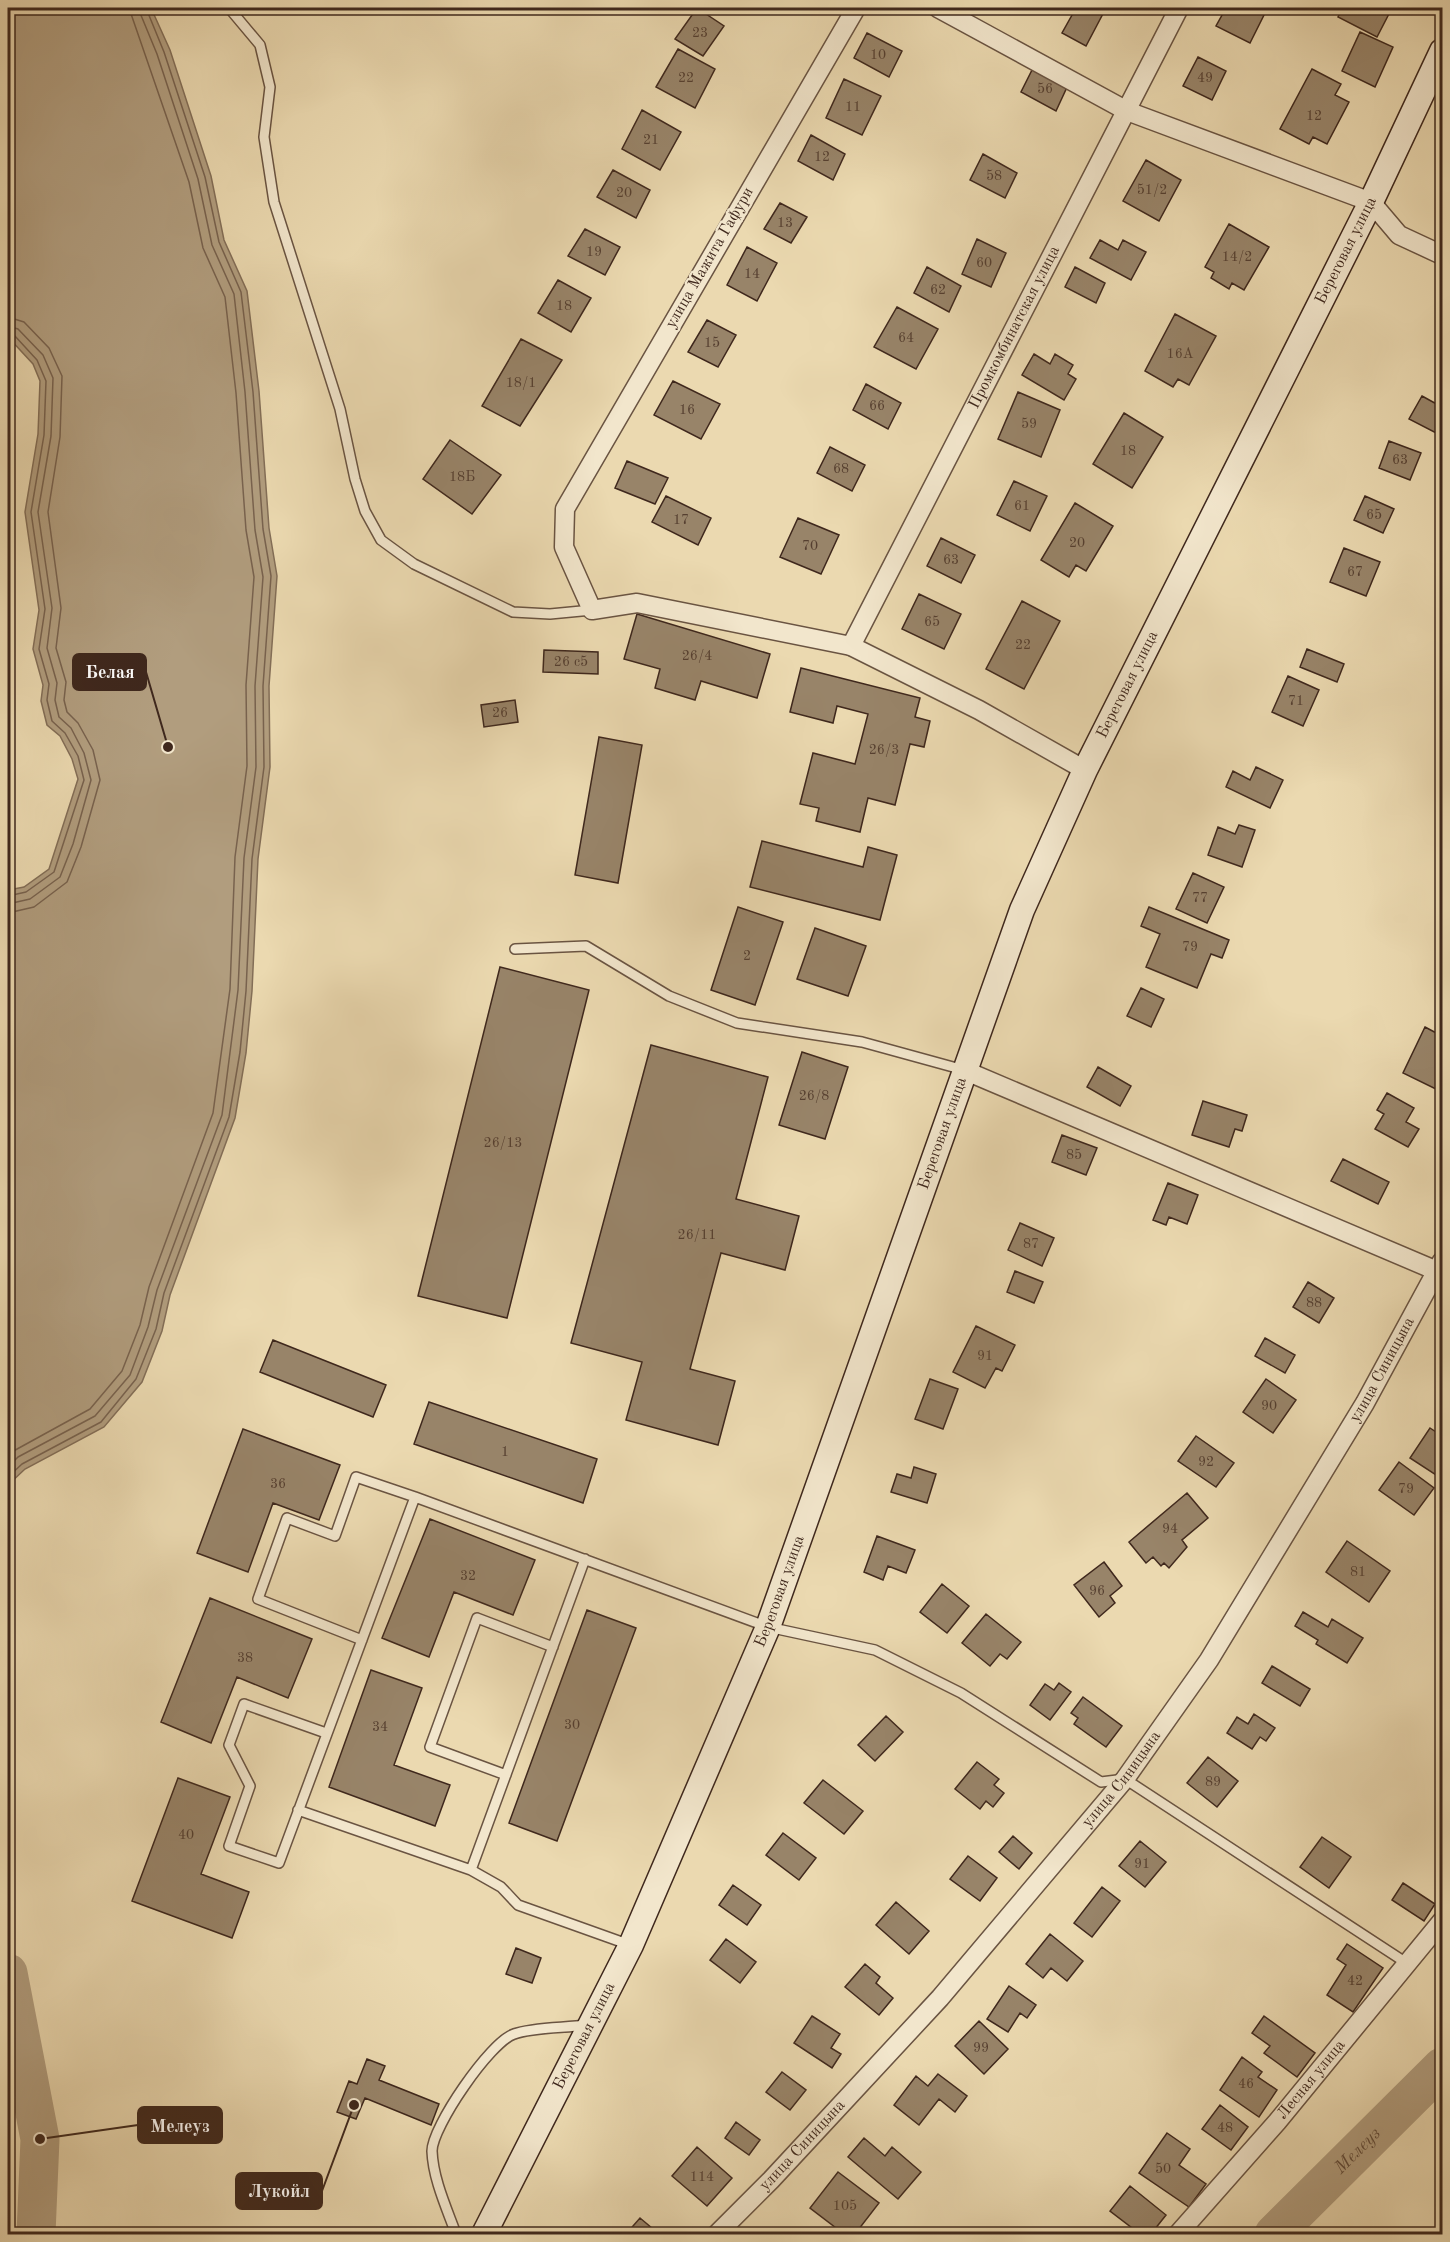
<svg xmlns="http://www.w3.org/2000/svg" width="1450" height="2242" font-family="'Old Standard TT',serif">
  <rect width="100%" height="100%" fill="#ebd9b0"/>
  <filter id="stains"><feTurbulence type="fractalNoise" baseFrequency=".00333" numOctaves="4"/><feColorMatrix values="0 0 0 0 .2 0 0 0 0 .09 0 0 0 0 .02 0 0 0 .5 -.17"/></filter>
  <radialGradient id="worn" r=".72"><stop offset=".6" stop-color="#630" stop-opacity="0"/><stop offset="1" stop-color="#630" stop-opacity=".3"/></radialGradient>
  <path fill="#b19d7e" stroke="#836e57" stroke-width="1.5" d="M8 8H151L170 50 211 176 224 240 247 291 259 391 269 528 277 576 269 686 270 767 258 859 252 991 246 1053 235 1118 170 1295 162 1331 142 1382 104 1427 25 1469 8 1485V890L24 887 49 869 78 779 72 759 60 736 47 725 41 701 43 685 33 649 39 610 25 512 38 434 40 381 33 364 8 337Z"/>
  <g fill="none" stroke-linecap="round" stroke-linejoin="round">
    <path stroke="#78624e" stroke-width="1.5" d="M8 317 24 322 49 348 62 376 60 437 48 512 61 608 56 648 66 682 64 700 67 712 78 723 93 750 100 780 81 847 67 882 34 907 8 913
      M8 326 18 329 43 355 53 378 51 436 38 512 52 608 47 648 57 683 55 700 59 717 71 728 84 753 91 780 73 844 60 877 30 899 8 904
      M8 333 14 335 37 360 46 381 44 435 31 512 45 609 39 649 49 684 47 700 52 721 65 733 78 756 84 780 54 872 26 892 8 896
      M8 1454 90 1409 122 1371 140 1325 149 1287 213 1113 230 989 235 857 247 766 246 685 254 577 246 530 236 393 225 297 203 248 189 182 129 8
      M8 1467 18 1457 95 1416 130 1375 148 1327 157 1290 222 1115 238 990 244 858 256 767 255 686 263 577 255 530 245 392 234 294 212 245 198 179 157 54 138 8
      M8 1477 22 1464 101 1422 136 1379 156 1329 164 1293 229 1117 240 1052 246 991 252 859 264 767 263 686 271 576 263 529 253 392 241 292 219 242 205 177 164 52 146 8"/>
    <g stroke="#b19d7e" stroke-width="39">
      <path d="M8 1973 40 2139 36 2234"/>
      <path id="s1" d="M1274 2234 1442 2067"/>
    </g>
  </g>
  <path fill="#988469" stroke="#3f281d" stroke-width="1.5" d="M697 8 724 26 703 56 675 39Z
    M1076 8H1106L1086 46 1062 33Z
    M1226 8H1255L1265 13 1250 43 1216 26Z
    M1343 8H1392L1377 37 1338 17Z
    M1360 32 1393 47 1375 87 1342 71Z
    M867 33 902 51 889 77 854 58Z
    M678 49 715 69 695 108 656 87Z
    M1198 57 1226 71 1212 100 1183 86Z
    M1034 66 1068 85 1056 111 1021 92Z
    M1312 69 1341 84 1335 95 1349 102 1327 144 1313 137 1309 144 1280 129Z
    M844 79 881 96 862 135 826 118Z
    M642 110 681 132 660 170 622 149Z
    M811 135 845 154 833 180 798 161Z
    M983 154 1017 173 1005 198 970 180Z
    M1146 160 1181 180 1159 221 1123 201Z
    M613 170 650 190 636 218 597 197Z
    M780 203 807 217 791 243 764 229Z
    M1229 224 1269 247 1244 290 1232 283 1229 289 1211 278 1214 272 1205 267Z
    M585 229 620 247 605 275 568 256Z
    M977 239 1006 253 991 287 962 274Z
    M1100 240 1118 250 1123 240 1146 252 1131 280 1090 258Z
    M747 247 777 263 757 301 727 285Z
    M927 267 961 286 949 312 914 293Z
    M1075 267 1105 283 1096 303 1065 287Z
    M558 280 591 298 571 332 538 313Z
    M897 307 938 329 916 369 874 347Z
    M1175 314 1216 336 1189 385 1178 379 1173 387 1145 371Z
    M707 320 736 335 718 367 688 352Z
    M521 339 562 360 520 426 482 406Z
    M1034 354 1050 364 1055 354 1073 365 1068 374 1076 379 1064 400 1022 375Z
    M673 381 720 404 701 439 654 415Z
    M866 384 901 403 888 429 853 410Z
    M1018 392 1060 410 1041 457 998 439Z
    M1422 396 1442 407V430L1440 435 1409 419Z
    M1124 413 1163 437 1132 488 1093 464Z
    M450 440 501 475 472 514 423 479Z
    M1389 441 1421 453 1410 480 1379 468Z
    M830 447 865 465 852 491 817 473Z
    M627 461 668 478 655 504 615 488Z
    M1014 481 1047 496 1030 531 997 515Z
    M666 496 711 518 698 545 652 522Z
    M1365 496 1394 509 1383 533 1354 520Z
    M1075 503 1113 526 1086 571 1076 565 1069 577 1041 560Z
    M798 518 839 535 821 574 780 557Z
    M941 538 975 555 961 583 927 566Z
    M1344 548 1380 562 1366 596 1330 582Z
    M919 594 961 614 944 649 902 629Z
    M1022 601 1060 621 1024 689 986 669Z
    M637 614 770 654 757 698 701 681 695 700 655 688 660 669 624 659Z
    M1307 649 1344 664 1337 682 1300 667Z
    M544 650 598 652V674L543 672Z
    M801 668 920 698 915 717 930 721 924 747 910 744 895 805 868 798 860 832 816 821 819 808 800 804 813 753 855 764 868 714 837 706 833 723 790 712Z
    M1288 676 1319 690 1303 726 1272 712Z
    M515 700 518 722 484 727 481 705Z
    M599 737 642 745 618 883 575 875Z
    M1256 767 1283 780 1270 808 1226 787 1233 771 1250 780Z
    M1239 825 1255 830 1242 867 1208 855 1218 827 1235 834Z
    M762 841 863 867 868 847 897 855 880 920 750 887Z
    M1193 873 1224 887 1207 923 1176 909Z
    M738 907 783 922 755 1005 711 990Z
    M1149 907 1229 940 1222 958 1211 954 1197 988 1146 967 1160 934 1141 926Z
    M815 928 866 946 848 996 797 979Z
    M500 967 589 990 507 1318 418 1296Z
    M1141 988 1164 999 1151 1027 1127 1016Z
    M1425 1027 1442 1036V1092L1403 1073Z
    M651 1045 768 1077 736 1199 799 1216 785 1270 721 1253 690 1369 735 1381 718 1445 626 1420 642 1362 571 1343Z
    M802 1052 848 1067 825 1139 779 1125Z
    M1098 1067 1131 1086 1120 1106 1087 1087Z
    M1387 1093 1414 1108 1406 1122 1419 1129 1408 1147 1375 1129 1384 1114 1377 1110Z
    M1203 1101 1247 1115 1242 1131 1235 1129 1229 1147 1192 1135Z
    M1062 1135 1097 1148 1086 1175 1052 1162Z
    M1343 1159 1389 1182 1378 1204 1331 1181Z
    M1168 1183 1198 1195 1187 1224 1169 1217 1166 1225 1153 1220Z
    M1020 1223 1054 1238 1042 1266 1008 1250Z
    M1015 1271 1043 1282 1034 1303 1007 1292Z
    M1308 1282 1334 1298 1319 1323 1293 1307Z
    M976 1326 1015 1345 1002 1371 996 1368 985 1388 953 1372Z
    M1265 1338 1295 1355 1285 1373 1255 1356Z
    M273 1340 386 1385 373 1417 260 1372Z
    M930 1379 958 1389 943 1429 915 1419Z
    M1266 1379 1296 1400 1273 1433 1243 1412Z
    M429 1402 597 1459 583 1503 414 1444Z
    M1430 1428 1442 1436V1464L1436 1475 1410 1458Z
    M243 1429 340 1465 319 1520 273 1503 248 1572 197 1553Z
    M1196 1436 1234 1463 1216 1487 1178 1461Z
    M1399 1462 1434 1488 1414 1515 1379 1490Z
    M914 1467 936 1474 927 1503 891 1492 897 1474 911 1478Z
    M1187 1493 1208 1518 1182 1540 1187 1547 1169 1568 1164 1563 1161 1566 1153 1557 1146 1563 1129 1542Z
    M430 1519 535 1560 513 1615 454 1592 429 1657 382 1638Z
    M877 1536 915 1550 906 1573 888 1566 883 1580 864 1572Z
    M1347 1541 1390 1571 1369 1602 1326 1572Z
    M1104 1562 1122 1586 1110 1596 1115 1603 1099 1617 1074 1585Z
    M942 1584 969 1606 947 1633 920 1612Z
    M210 1598 312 1639 288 1698 237 1677 211 1743 161 1722Z
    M587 1610 636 1628 557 1841 509 1823Z
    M1303 1612 1328 1627 1332 1619 1363 1638 1347 1663 1316 1644 1318 1640 1295 1626Z
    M986 1614 1021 1642 1007 1659 1000 1654 990 1666 962 1643Z
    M1272 1666 1310 1689 1300 1706 1262 1683Z
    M371 1670 422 1688 394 1765 450 1785 435 1826 329 1787Z
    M1059 1683 1071 1692 1050 1720 1030 1705 1045 1684 1054 1690Z
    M1083 1697 1122 1726 1106 1747 1074 1724 1078 1718 1071 1713Z
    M1254 1714 1275 1728 1266 1741 1260 1737 1252 1749 1227 1733 1237 1717 1248 1724Z
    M886 1716 903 1732 875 1761 858 1745Z
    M1208 1757 1238 1781 1217 1807 1187 1783Z
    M977 1762 999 1779 994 1785 1004 1793 993 1807 986 1801 980 1809 955 1789Z
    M178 1778 230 1797 201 1874 249 1892 232 1938 132 1901Z
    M823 1780 863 1811 844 1834 804 1803Z
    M783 1833 816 1858 799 1880 766 1855Z
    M1013 1836 1032 1853 1019 1869 999 1852Z
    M1322 1837 1351 1857 1329 1888 1300 1867Z
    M1140 1841 1166 1862 1145 1887 1119 1866Z
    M968 1856 997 1878 980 1901 950 1879Z
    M1403 1883 1435 1904 1424 1921 1392 1900Z
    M733 1885 761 1905 747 1925 719 1905Z
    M1102 1887 1120 1901 1092 1937 1074 1923Z
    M896 1902 929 1931 909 1954 876 1925Z
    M1050 1934 1083 1961 1067 1981 1051 1968 1043 1978 1026 1964Z
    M726 1939 756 1962 740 1983 710 1960Z
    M1347 1944 1383 1968 1353 2012 1327 1995 1346 1965 1337 1959Z
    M516 1948 541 1958 532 1983 506 1974Z
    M865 1964 880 1977 876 1983 893 1998 879 2015 845 1987Z
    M1009 1986 1036 2005 1027 2018 1020 2013 1008 2032 987 2019Z
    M812 2016 840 2034 831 2048 841 2054 832 2068 794 2043Z
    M1264 2016 1315 2053 1297 2077 1264 2053 1270 2046 1252 2033Z
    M979 2021 1008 2049 984 2074 955 2046Z
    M1242 2057 1262 2072 1258 2077 1277 2090 1259 2117 1220 2090Z
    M367 2059 385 2066 379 2080 439 2104 431 2125 365 2098 356 2119 337 2112 349 2081 357 2084Z
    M782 2072 806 2090 790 2110 766 2092Z
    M938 2074 967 2096 955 2112 939 2099 919 2125 894 2105 916 2076 928 2086Z
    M1220 2105 1248 2127 1231 2150 1202 2129Z
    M736 2122 760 2140 749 2155 725 2138Z
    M1167 2133 1190 2149 1179 2165 1206 2184 1189 2207 1139 2173Z
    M864 2138 885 2156 892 2147 921 2172 898 2199 848 2157Z
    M697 2147 732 2178 707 2206 672 2176Z
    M838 2172 879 2203 855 2234H844L810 2208Z
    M1130 2186 1166 2215 1151 2234H1140L1110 2211Z
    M640 2218 659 2234H626Z"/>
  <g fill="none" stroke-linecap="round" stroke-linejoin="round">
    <g stroke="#6a5442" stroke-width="12">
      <path id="lane" d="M229 8 260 45 270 87 264 137 274 202 340 409 355 479 365 511 381 540 414 564 513 612 550 614 592 610
        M515 949 586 946 669 996 737 1023 862 1042 964 1070
        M362 1640 258 1599 287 1518 335 1536 356 1477 415 1497
        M326 1733 244 1704 229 1745 250 1786 229 1846 279 1863 415 1497 768 1627 875 1650 961 1693 1101 1782 1125 1779 1408 1964
        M506 1775 430 1747 477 1618 553 1647
        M298 1810 471 1870 501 1887 518 1905 630 1945
        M471 1870 585 1559
        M456 2234C447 2209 433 2179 432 2151 432 2127 490 2042 514 2034 533 2027 565 2028 586 2025"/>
    </g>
    <g stroke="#6a5442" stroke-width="21">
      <g id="street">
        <path d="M856 8 565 509 564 547 592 610 637 603 851 646 979 710 1085 770"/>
        <path d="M938 8 1127 111 1371 202 1399 235 1442 255"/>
        <path id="s2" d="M851 646 1179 8"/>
        <path d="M966 1071 1437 1271"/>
        <path id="s3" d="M717 2234 771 2180 940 1998 1125 1779 1209 1660 1365 1403 1442 1261"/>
        <path id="s4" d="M1178 2234 1277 2122 1442 1921"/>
      </g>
    </g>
    <g stroke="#3f281d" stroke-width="27">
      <g id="secondary">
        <path id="s5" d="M484 2234 631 1945 768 1627 1022 910 1085 770 1371 202 1442 51"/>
      </g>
    </g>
    <use href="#lane" stroke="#f2e6cc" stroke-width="9"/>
    <use href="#street" stroke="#f2e6cc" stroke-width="18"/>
    <use href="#secondary" stroke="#f2e6cc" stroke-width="24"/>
  </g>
  <g text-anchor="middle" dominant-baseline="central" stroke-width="4.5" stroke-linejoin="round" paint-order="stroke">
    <g font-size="14" fill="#553f30">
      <text x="700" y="33">23</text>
      <text x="878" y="55">10</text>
      <text x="686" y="78">22</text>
      <text x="1205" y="78">49</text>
      <text x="1045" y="89">56</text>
      <text x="853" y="107">11</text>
      <text x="1314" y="116">12</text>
      <text x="651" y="140">21</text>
      <text x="822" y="157">12</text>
      <text x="994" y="176">58</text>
      <text x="1152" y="190">51/2</text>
      <text x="624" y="193">20</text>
      <text x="785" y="223">13</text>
      <text x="594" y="252">19</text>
      <text x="1237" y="257">14/2</text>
      <text x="984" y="263">60</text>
      <text x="752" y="274">14</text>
      <text x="938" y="290">62</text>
      <text x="564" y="306">18</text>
      <text x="906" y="338">64</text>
      <text x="712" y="343">15</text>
      <text x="1180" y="354">16А</text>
      <text x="521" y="383">18/1</text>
      <text x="877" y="406">66</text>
      <text x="687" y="410">16</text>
      <text x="1029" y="424">59</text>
      <text x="1128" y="451">18</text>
      <text x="1400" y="460">63</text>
      <text x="841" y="469">68</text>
      <text x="462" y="477">18Б</text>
      <text x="1022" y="506">61</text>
      <text x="1374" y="515">65</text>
      <text x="681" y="520">17</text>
      <text x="1077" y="543">20</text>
      <text x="810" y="546">70</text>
      <text x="951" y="560">63</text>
      <text x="1355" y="572">67</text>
      <text x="932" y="622">65</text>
      <text x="1023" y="645">22</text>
      <text x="697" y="656">26/4</text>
      <text x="571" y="662">26 с5</text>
      <text x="1296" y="701">71</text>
      <text x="500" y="713">26</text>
      <text x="884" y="750">26/3</text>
      <text x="1200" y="898">77</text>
      <text x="1190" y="947">79</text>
      <text x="747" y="956">2</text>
      <text x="814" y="1096">26/8</text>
      <text x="503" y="1143">26/13</text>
      <text x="1074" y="1155">85</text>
      <text x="697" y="1235">26/11</text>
      <text x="1031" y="1244">87</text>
      <text x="1314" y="1303">88</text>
      <text x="985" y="1356">91</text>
      <text x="1269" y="1406">90</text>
      <text x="505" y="1452">1</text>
      <text x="1206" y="1462">92</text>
      <text x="278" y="1484">36</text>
      <text x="1406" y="1489">79</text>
      <text x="1170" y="1529">94</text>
      <text x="1358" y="1572">81</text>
      <text x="468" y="1576">32</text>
      <text x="1097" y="1591">96</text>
      <text x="245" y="1658">38</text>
      <text x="572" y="1725">30</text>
      <text x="380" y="1727">34</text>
      <text x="1213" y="1782">89</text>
      <text x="186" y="1835">40</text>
      <text x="1142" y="1864">91</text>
      <text x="1355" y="1981">42</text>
      <text x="981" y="2048">99</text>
      <text x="1246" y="2084">46</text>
      <text x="1225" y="2128">48</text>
      <text x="1163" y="2169">50</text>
      <text x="702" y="2177">114</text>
      <text x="845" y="2206">105</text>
    </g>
    <g font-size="16" fill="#3f281d" stroke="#f2e6cc">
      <text stroke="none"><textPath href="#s5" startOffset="2166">Береговая улица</textPath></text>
      <text transform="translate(710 258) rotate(-60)">улица Мажита Гафури</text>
      <text stroke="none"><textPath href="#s2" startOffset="358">Промкомбинатская улица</textPath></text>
      <text stroke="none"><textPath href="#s5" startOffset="1680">Береговая улица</textPath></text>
      <text stroke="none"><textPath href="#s5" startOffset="1194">Береговая улица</textPath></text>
      <text stroke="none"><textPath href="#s3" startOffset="1095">улица Синицына</textPath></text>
      <text stroke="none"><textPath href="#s5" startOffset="708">Береговая улица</textPath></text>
      <text stroke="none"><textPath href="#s3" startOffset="609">улица Синицына</textPath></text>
      <text stroke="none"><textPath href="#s5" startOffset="222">Береговая улица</textPath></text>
      <text stroke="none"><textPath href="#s4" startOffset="204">Лесная улица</textPath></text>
      <text stroke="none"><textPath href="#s3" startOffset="123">улица Синицына</textPath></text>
    </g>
    <g font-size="18" font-style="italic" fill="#614b3a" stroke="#f2e6cc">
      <text stroke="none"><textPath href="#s1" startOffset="118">Мелеуз</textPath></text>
    </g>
  </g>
  <path fill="none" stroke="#3f281d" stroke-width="2" d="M168 747L146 672M40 2139L138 2125M354 2105L322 2191"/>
  <g fill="#3f281d" stroke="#f2e6cc" stroke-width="2">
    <circle cx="168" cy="747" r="6"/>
    <circle cx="40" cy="2139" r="6"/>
    <circle cx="354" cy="2105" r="6"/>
  </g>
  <g fill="#3f281d" stroke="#3f281d" stroke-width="2">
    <rect x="73" y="654" width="73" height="36" rx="6"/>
    <rect x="138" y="2107" width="84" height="36" rx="6"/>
    <rect x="236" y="2173" width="86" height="36" rx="6"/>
  </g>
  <g font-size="18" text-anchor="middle" font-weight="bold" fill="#fff">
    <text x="110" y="678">Белая</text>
    <text x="180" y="2132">Мелеуз</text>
    <text x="279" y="2197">Лукойл</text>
  </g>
  <rect width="1450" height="2242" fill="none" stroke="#ebd9b0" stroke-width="30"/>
  <rect x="9" y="9" width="1432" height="2224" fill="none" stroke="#3f281d" stroke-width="3"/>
  <rect x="15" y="15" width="1420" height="2212" fill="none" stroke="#3f281d" stroke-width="1.5"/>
  <rect width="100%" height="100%" filter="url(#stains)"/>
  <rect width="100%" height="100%" fill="url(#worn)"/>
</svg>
